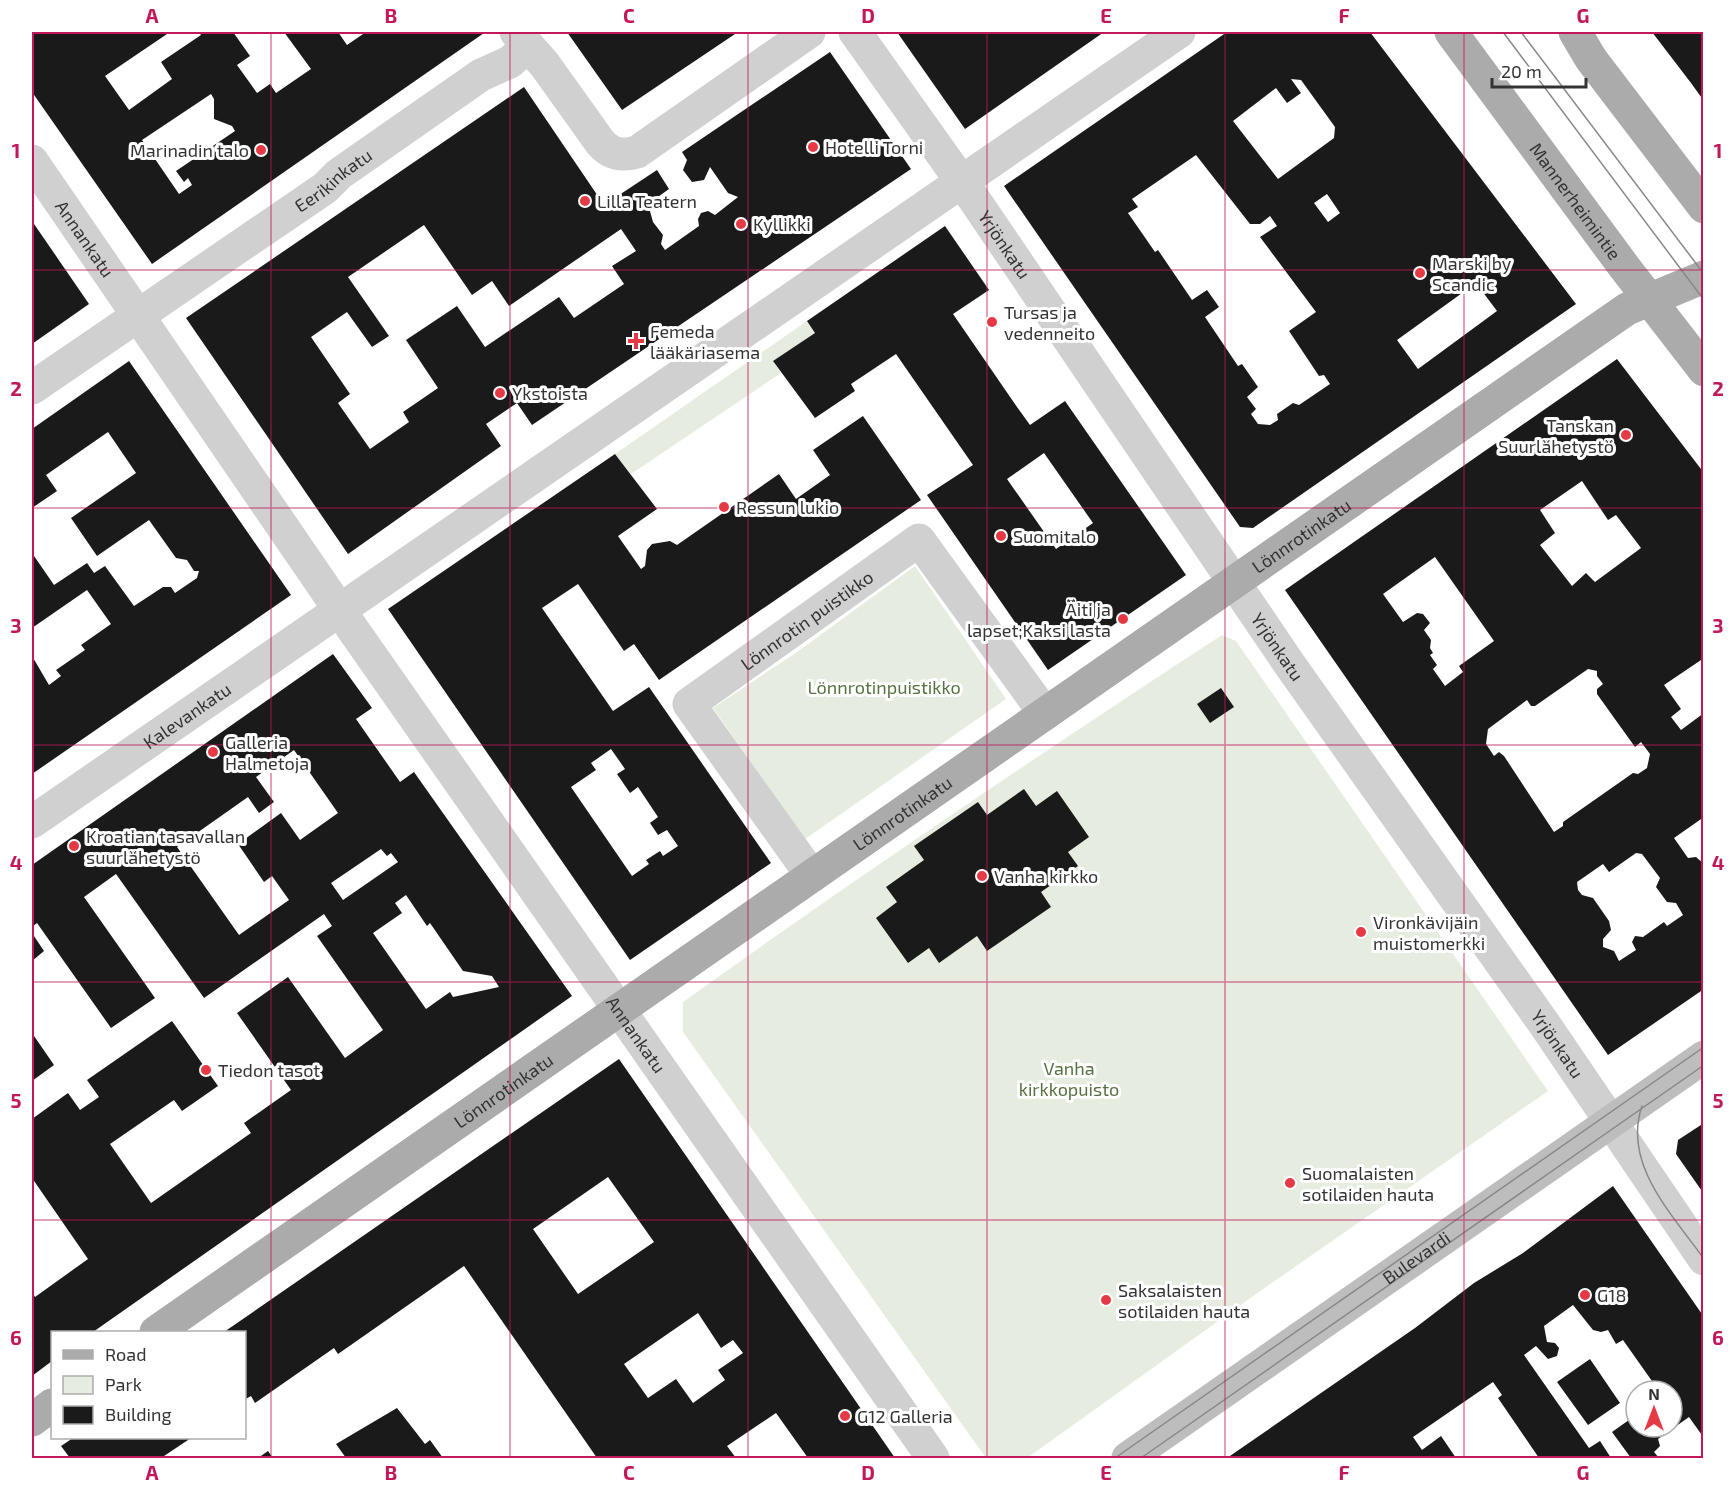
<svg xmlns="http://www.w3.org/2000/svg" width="1735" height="1490" font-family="'Exo 2',sans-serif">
  <rect width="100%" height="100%" fill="#fff"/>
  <path fill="#e6ecdf" d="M807 321 815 333 773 361 781 373 631 474 615 454Z
    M915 566 1006 699 805 839 713 708 797 652Z
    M1222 635 1236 641 1548 1091 1263 1289 1027 1458H986L683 1032V1002C860 875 1040 754 1222 635Z"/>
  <path fill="#1a1a1a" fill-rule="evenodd" d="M32 32H170L105 76 129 110 172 79 161 62 201 35 199 32H233L250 56 237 65 257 93 270 84 276 93 311 69 284 32H338L347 45 366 32 484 33 152 264 32 92ZM211 94 214 99V119L232 126 235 131 176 171 184 182 188 178 192 185 179 194 142 140Z
    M567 32H738L622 110Z
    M897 32H1104L965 129Z
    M1227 32H1370L1576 304 1253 528 1240 527 1004 186ZM1291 79 1301 80 1335 127 1334 138 1278 179 1233 121 1276 88 1287 103 1301 93ZM1196 155 1250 224H1260L1270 216 1277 226 1260 237 1316 312 1289 331 1319 376 1324 375 1330 384 1299 405 1293 403 1277 414 1278 420 1270 425 1258 424 1251 414 1256 409 1247 397 1258 387 1242 364 1238 366 1205 317 1219 307 1207 290 1192 300 1158 250 1155 252 1128 213 1138 207 1132 199ZM1327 194 1340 213 1328 222 1314 203ZM1476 283 1497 311 1418 369 1397 340Z
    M1652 32H1704V101L1691 83Z
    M830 52 911 169 532 425 517 403 486 424 501 446 348 554 186 318 524 87 604 205 657 170 669 189 648 204 653 222 663 235 661 244 665 250 699 226 698 219 701 213 708 211 715 215 738 197 728 193 710 167 704 180 692 182 683 170 687 160 682 152ZM424 225 472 295 492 281 509 306 621 229 636 251 612 266 624 284 574 318 559 297 485 347 457 306 406 340 438 388 403 412 409 422 370 449 338 403 350 394 311 337 347 312 372 347 389 336 348 277Z
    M32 221 89 304 32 344Z
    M945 226 989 290 953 314 1017 407 1030 425 1065 401 1186 575 1048 670 927 495 973 465 896 354 851 384 855 391 815 418 773 361 815 333 807 321ZM1044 453 1093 523 1056 549 1007 479Z
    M1617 359 1704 473V658L1664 685 1681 709 1671 717 1681 730 1704 713V817L1674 838 1688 858 1696 857 1704 864V989L1608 1055 1285 590ZM1582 481 1608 520 1616 515 1641 548 1595 582 1586 573 1572 586 1540 545 1555 533 1540 510ZM1435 557 1494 641 1459 666 1463 672 1445 686 1433 669 1437 665 1430 655 1433 653 1430 648 1431 640 1424 630 1430 623 1423 614 1417 613 1403 622 1383 594ZM1588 669 1597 671V676L1603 684 1597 689V694L1635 747 1641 742 1650 754 1647 768 1638 774 1633 773 1563 822V826L1554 832 1504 756 1499 752 1494 756 1486 744 1488 729 1527 700 1531 706H1535ZM1636 853 1642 854 1660 878 1656 887 1667 902 1676 903 1683 915 1667 926 1664 922 1643 937 1635 936 1632 942 1636 950 1619 961 1614 951 1603 947V939L1611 930 1609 921 1593 898 1582 895 1578 890 1577 882 1603 864 1609 872Z
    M129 361 291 595 32 774V656L49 685 61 676 56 670 85 650 81 645 111 624 87 590 32 628V553L54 585 87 563 94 573 105 566 134 606 163 587H171L175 593 197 578 199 571H194L187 560 176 558 149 520 97 556 71 518 136 473 108 432 46 475 57 491 32 508V429Z
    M863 416 921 500 659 680 634 644 624 651 578 584 542 608 613 711 649 687 771 863 630 960 388 609 615 454 657 509 618 536 641 569 645 566 647 550 652 544 670 541 677 545 779 474 796 499 830 475 813 450ZM611 749 625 769 617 774 630 793 638 787 658 817 650 823 658 835 667 830 678 846 663 856 660 851 646 860 649 864 632 876 571 787 596 770 591 763Z
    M333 654 372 708 356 719 400 782 414 772 572 996 93 1332H52V1361L32 1376V1292L35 1297 88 1259 32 1178V1119L68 1093 80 1110 99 1097 87 1080 172 1021 218 1086 182 1111 174 1100 110 1144 151 1203 251 1133 244 1123 291 1090 237 1013 288 977 345 1058 383 1030 317 936 332 926 324 914 204 998 116 874 84 897 155 998 111 1028 37 923 32 927V865ZM294 750 338 813 300 840 281 813 238 844 264 882 272 876 289 900 239 935 177 847 248 797 259 813 274 802 256 777ZM381 849 387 856 391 853 398 862 343 900 331 883ZM406 895 427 926 430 923 463 971 492 976 499 987 453 997 450 992 426 1009 373 933 402 913 395 903Z
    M1221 688 1234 707 1210 723 1197 704Z
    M1024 789 1036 806 1057 791 1089 837 1068 852 1078 866 1041 892 1051 907 987 951 977 936 939 963 929 948 908 963 876 918 897 902 886 887 924 860 914 846 978 802 987 815Z
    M32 933 44 951 32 961Z
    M32 1033 54 1065 32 1081Z
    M619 1059 895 1458H808L776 1413 727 1446 736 1458H597L464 1266 338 1354 334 1348 255 1403 251 1396 244 1400V1332H224ZM608 1177 654 1242 578 1294 533 1229ZM698 1313 721 1348 733 1340 743 1353 718 1370 725 1380 693 1403 676 1379 648 1398 624 1364Z
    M1704 1123V1194L1676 1154 1678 1140Z
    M1613 1186 1704 1317V1438L1689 1417 1658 1439 1660 1446 1654 1452 1659 1458H1631L1612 1432 1636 1415V1427H1672V1391H1659L1623 1340 1616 1344 1608 1330 1601 1332 1593 1330 1573 1305 1544 1326 1547 1342 1555 1343 1559 1348 1557 1356 1548 1359 1536 1346 1524 1355 1589 1448 1600 1441 1611 1458H1539L1498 1398 1502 1395 1493 1382 1413 1437 1422 1450 1441 1436 1456 1458H1227L1415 1328 1474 1283 1523 1253Z
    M1590 1359 1620 1403 1588 1425 1557 1382Z
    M397 1408 425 1444 430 1440 443 1458H346L336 1444Z
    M73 1438H191L161 1458H70L61 1446Z
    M268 1451 273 1458H258Z"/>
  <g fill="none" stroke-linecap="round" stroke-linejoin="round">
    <g stroke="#d0d0d0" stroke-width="33">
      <path d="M516 32 545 65 600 142C611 155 622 156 637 152L809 32"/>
      <path id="s1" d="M855 32 976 202 1290 665 1545 1025 1704 1259"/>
      <path id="s2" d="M32 161 354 631 933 1458"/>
      <path id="s3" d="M32 388 325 188 339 174 481 75 510 62 527 47"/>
      <path id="s4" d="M32 822 1179 32"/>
      <path id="s5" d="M812 876 689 704 919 540 1045 714"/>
    </g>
    <path stroke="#bdbdbd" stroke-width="33" id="s6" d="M1128 1458 1704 1057"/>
    <g stroke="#ababab" stroke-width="33">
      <path id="s7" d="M1451 32 1625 268 1704 370"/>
      <path d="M1575 32 1591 59 1704 207"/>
      <path id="s8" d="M156 1332 1627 309 1704 277"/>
      <path d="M32 1420 52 1405"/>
    </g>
    <path stroke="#888" stroke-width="1.5" d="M1503 32 1704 300
      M1521 32 1704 274
      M1642 1106C1622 1164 1672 1214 1704 1259
      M1115 1458 1704 1047
      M1141 1458 1704 1065"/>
  </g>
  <path fill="none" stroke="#c2185b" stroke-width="1.5" stroke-opacity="0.55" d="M271 32V1458M510 32V1458M748 32V1458M987 32V1458M1225 32V1458M1464 32V1458M32 270H1704M32 508H1704M32 745H1704M32 982H1704M32 1220H1704"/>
  <g fill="#e63946" stroke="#fff" stroke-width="2">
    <circle cx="813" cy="147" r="6"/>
    <circle cx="261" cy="150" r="6"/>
    <circle cx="585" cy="201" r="6"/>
    <circle cx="741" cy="224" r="6"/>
    <circle cx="1420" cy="273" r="6"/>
    <circle cx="992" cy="322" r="6"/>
    <path d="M633 332h6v6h6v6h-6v6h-6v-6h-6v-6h6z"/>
    <circle cx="500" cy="393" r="6"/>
    <circle cx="1626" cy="435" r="6"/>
    <circle cx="724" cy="507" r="6"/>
    <circle cx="1001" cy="536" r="6"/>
    <circle cx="1123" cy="619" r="6"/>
    <circle cx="213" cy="752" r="6"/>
    <circle cx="74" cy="846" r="6"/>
    <circle cx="982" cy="876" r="6"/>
    <circle cx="1361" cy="932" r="6"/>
    <circle cx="206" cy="1070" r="6"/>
    <circle cx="1290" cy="1183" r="6"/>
    <circle cx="1585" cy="1295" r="6"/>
    <circle cx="1106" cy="1300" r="6"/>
    <circle cx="845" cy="1416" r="6"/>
  </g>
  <g text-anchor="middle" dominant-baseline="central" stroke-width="6" stroke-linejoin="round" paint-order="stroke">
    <g font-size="18" fill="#333" stroke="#fff" text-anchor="start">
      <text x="825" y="147">Hotelli Torni</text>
      <text x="249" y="150" text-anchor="end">Marinadin talo</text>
      <text x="597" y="201">Lilla Teatern</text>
      <text x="753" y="224">Kyllikki</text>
      <text x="1432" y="263">Marski by<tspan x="1432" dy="21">Scandic</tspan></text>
      <text x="1004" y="312">Tursas ja<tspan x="1004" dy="21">vedenneito</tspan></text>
      <text x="650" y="331">Femeda<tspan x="650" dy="21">lääkäriasema</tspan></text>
      <text x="512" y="393">Ykstoista</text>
      <text x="1614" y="425" text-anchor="end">Tanskan<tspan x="1614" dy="21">Suurlähetystö</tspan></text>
      <text x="736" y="507">Ressun lukio</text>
      <text x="1013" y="536">Suomitalo</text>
      <text x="1111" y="609" text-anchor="end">Äiti ja<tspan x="1111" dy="21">lapset;Kaksi lasta</tspan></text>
      <text x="225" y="742">Galleria<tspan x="225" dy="21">Halmetoja</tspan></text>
      <text x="86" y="836">Kroatian tasavallan<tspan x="86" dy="21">suurlähetystö</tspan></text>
      <text x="994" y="876">Vanha kirkko</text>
      <text x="1373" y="922">Vironkävijäin<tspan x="1373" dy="21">muistomerkki</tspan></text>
      <text x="218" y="1070">Tiedon tasot</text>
      <text x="1302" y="1173">Suomalaisten<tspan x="1302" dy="21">sotilaiden hauta</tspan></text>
      <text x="1118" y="1290">Saksalaisten<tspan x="1118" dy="21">sotilaiden hauta</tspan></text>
      <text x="1597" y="1295">G18</text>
      <text x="857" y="1416">G12 Galleria</text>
    </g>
    <g font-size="18" fill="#333" stroke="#fff">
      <text stroke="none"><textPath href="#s3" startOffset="366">Eerikinkatu</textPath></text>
      <text stroke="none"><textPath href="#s7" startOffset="210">Mannerheimintie</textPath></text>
      <text stroke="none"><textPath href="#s2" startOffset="94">Annankatu</textPath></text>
      <text stroke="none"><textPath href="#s1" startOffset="260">Yrjönkatu</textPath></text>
      <text stroke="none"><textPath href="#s8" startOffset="1395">Lönnrotinkatu</textPath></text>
      <text stroke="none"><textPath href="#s5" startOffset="356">Lönnrotin puistikko</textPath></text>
      <text stroke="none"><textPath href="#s1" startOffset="746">Yrjönkatu</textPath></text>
      <text stroke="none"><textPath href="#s4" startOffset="188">Kalevankatu</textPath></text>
      <text stroke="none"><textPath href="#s8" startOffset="909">Lönnrotinkatu</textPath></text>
      <text stroke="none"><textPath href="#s2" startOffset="1062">Annankatu</textPath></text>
      <text stroke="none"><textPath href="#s1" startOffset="1232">Yrjönkatu</textPath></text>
      <text stroke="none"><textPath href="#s8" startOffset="423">Lönnrotinkatu</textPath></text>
      <text stroke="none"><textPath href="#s6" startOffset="351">Bulevardi</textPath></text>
    </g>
    <g font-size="18" fill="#56703f" stroke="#fff">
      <text x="884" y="687">Lönnrotinpuistikko</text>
      <text x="1069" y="1068">Vanha<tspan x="1069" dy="21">kirkkopuisto</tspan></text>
    </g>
  </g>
  <rect width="1735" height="1490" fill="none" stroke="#ffffff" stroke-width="66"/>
  <rect x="51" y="1331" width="195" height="108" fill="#ffffff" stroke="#adadad" stroke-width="1.5"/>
  <rect x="63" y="1350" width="30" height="9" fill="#ababab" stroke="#adadad" stroke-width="1.5"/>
  <text x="105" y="1361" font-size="18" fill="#333333">Road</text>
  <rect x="63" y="1376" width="30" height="18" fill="#e6ecdf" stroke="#adadad" stroke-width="1.5"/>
  <text x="105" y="1391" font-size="18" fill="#333333">Park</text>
  <rect x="63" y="1406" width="30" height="18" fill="#1a1a1a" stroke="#adadad" stroke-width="1.5"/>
  <text x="105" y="1421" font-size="18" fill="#333333">Building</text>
  <g transform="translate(1654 1409)"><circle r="28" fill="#ffffff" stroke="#adadad" stroke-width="1.5"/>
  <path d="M0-4.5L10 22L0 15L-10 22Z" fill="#e63946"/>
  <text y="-9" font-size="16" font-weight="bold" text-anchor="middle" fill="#333333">N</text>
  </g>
  <path d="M1492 78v9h94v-9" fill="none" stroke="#333333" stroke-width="3"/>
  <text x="1501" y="78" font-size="18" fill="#333333" stroke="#ffffff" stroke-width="4.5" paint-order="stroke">20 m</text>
  <rect x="33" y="33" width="1669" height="1424" fill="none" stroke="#c2185b" stroke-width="2"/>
  <g font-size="20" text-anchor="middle" font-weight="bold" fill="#c2185b">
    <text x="152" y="23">A</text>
    <text x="391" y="23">B</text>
    <text x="629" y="23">C</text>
    <text x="868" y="23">D</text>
    <text x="1106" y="23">E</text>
    <text x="1344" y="23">F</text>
    <text x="1583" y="23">G</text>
    <text x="16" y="158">1</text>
    <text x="1718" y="158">1</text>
    <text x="16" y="396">2</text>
    <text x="1718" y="396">2</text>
    <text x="16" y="633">3</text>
    <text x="1718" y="633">3</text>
    <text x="16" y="870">4</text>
    <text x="1718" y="870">4</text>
    <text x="16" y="1108">5</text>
    <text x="1718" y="1108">5</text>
    <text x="16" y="1345">6</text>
    <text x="1718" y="1345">6</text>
    <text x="152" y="1480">A</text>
    <text x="391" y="1480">B</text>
    <text x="629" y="1480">C</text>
    <text x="868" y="1480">D</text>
    <text x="1106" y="1480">E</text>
    <text x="1344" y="1480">F</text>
    <text x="1583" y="1480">G</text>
  </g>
</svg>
